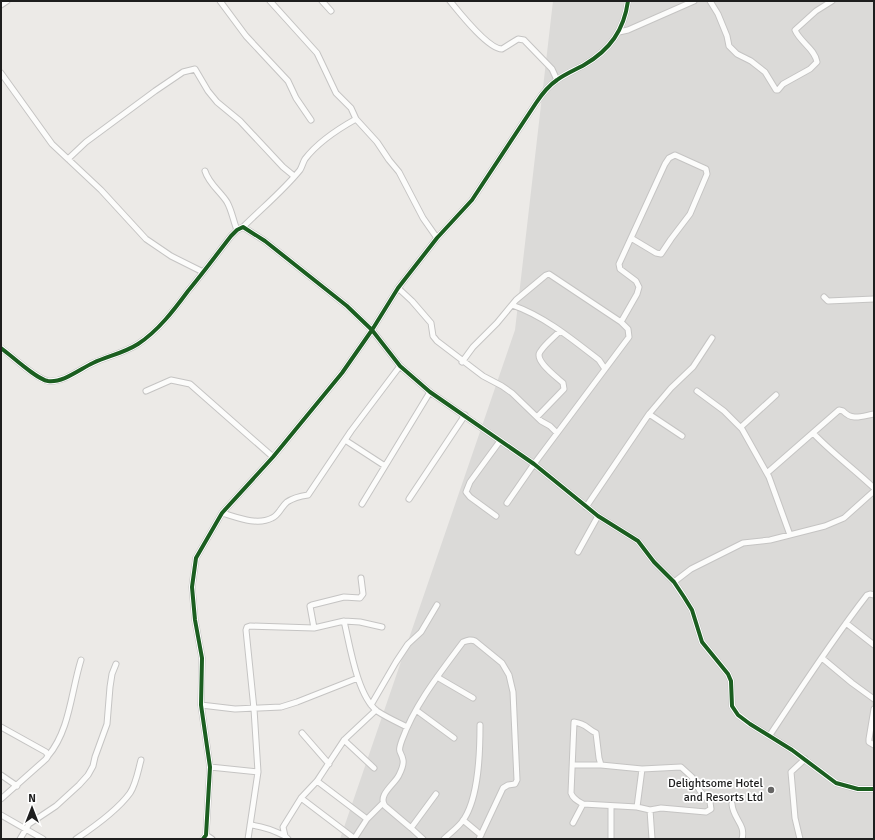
<svg xmlns="http://www.w3.org/2000/svg" width="875" height="840" font-family="Signika,sans-serif">
  <rect width="100%" height="100%" fill="#eceae7"/>
  <path fill="#dbdad8" d="M553 1H874V839H340L515 330Z"/>
  <g fill="none" stroke-linecap="round" stroke-linejoin="round">
    <g stroke="#c5c4c3" stroke-width="7">
      <path id="minor" d="M220 1 246 36 288 81 296 98 311 120
        M270 1 317 53 336 93 351 108 356 119 377 142 389 160 399 172 423 218 437 238
        M322 1 331 11
        M450 1C459 12 488 49 502 49L518 39 524 40 552 69 557 80
        M710 1 718 14 727 36 729 46 737 54 751 61 765 72 776 90H778L783 84 810 69 817 62C815 49 800 42 795 30L816 11 832 1
        M1 5 7 1
        M619 32 628 30 694 1
        M1 73 52 144 101 190 146 239 171 256 203 272
        M68 159 86 142 155 91 183 72 195 69 208 91 217 102 240 121 283 167 294 176
        M205 171C209 184 220 191 227 202 232 211 233 220 237 230
        M243 227C262 208 283 191 300 170 302 167 303 162 305 159 318 142 338 129 356 119
        M398 288 412 301 431 323 433 336 437 341 483 376 502 386 512 393 541 421 550 426 557 433
        M824 297 828 301 874 299
        M512 305C544 316 572 339 599 360L605 369
        M621 322 637 294 639 287 636 281 620 269 619 264 665 164 669 158 675 155 706 169 707 174 690 214 671 239 661 254 656 253 631 238
        M1 348C12 356 36 379 48 381 63 383 80 369 93 363 108 356 124 353 138 344 158 331 174 310 188 291 203 273 217 254 231 236L237 230 243 227 265 241 347 306 372 330 400 366 430 392 534 464 598 516 638 541 654 562 674 582 684 597 692 610 702 642 728 674 731 681 732 706 738 715 750 724 792 750 836 783 858 789H874
        M462 362 473 347 497 323 516 300 546 275 549 274 621 322 628 329 629 337 534 464 507 503
        M146 391 171 380 190 384 273 457
        M697 391 724 411 742 429 769 477 790 535
        M649 414 682 436
        M537 417 564 389 563 383C557 377 534 361 540 352 545 344 553 338 560 331
        M741 427 776 395
        M813 433C832 453 854 469 874 488
        M345 440 385 466
        M767 473 839 410 843 411C852 421 862 416 874 414
        M409 499 465 415
        M362 504 430 392
        M586 507 649 414 671 388 693 367 712 338
        M222 513C236 517 257 526 272 518 279 515 281 507 287 502 293 498 301 496 308 495L351 431 400 366
        M496 516 470 497 466 492 470 482 500 441
        M578 552 598 516
        M674 582 691 569 743 543 770 540 825 526 844 518 874 491
        M344 621C350 646 357 695 377 711 386 717 397 722 407 727
        M846 623 874 645
        M314 628 310 606 312 605 344 597 360 598 363 594 361 578
        M822 658 852 683 874 699
        M437 677 473 698
        M201 705 235 709 281 707 297 702 358 678
        M371 705 396 662 408 644 421 632 437 605
        M874 709 869 739V742L874 745
        M416 710 454 738
        M1 727 46 752 48 756 46 759 1 799
        M302 733 329 764
        M770 735C801 688 832 640 867 595L870 594 874 595
        M344 740 374 768
        M48 756C70 730 71 692 81 660
        M573 765H601L642 769 681 767 692 777 700 791 710 802 711 809 706 812 661 808 650 810 637 807 583 804C578 801 573 799 571 793L574 722C587 724 586 728 596 733L599 758 601 765
        M210 767 258 772
        M1 775 17 786
        M317 781 367 819
        M301 798 355 839
        M732 804C733 819 746 824 742 839
        M611 806V839
        M637 807 642 769
        M650 810 652 839
        M1 815 43 839
        M463 820 481 835
        M573 823 583 804
        M250 825C263 826 273 830 285 836
        M411 828 436 794
        M206 835 212 839
        M20 839 29 824 56 806 79 785 88 775 93 766 95 757 107 724 110 687 112 674 116 664
        M76 839C94 827 117 811 130 793 136 784 138 771 141 760
        M203 839 206 835 210 767 201 705 202 658 195 620 192 587 196 558 222 513 273 457 342 373 372 330 398 288 437 238 472 200 536 103C542 94 548 86 557 80 565 74 575 70 584 65 610 50 624 30 628 1
        M248 839 258 772 254 709 246 630 247 627 250 626 314 628 344 621 360 622 382 627
        M288 839 285 836 283 827 301 798 317 781 344 740 376 710
        M354 839 367 819 383 803
        M423 839 411 828 385 806C377 795 395 784 399 775 401 771 404 765 403 760 401 750 397 754 402 740 415 704 440 673 463 642 468 640 471 639 475 641L502 663 509 675 513 692 517 780 515 784 508 785 503 788 479 839
        M444 839C450 833 459 827 464 819 479 796 480 752 480 725
        M800 839 795 818 791 772 805 759"/>
    </g>
    <use href="#minor" stroke="#fcfcfb" stroke-width="5"/>
    <g stroke="#fff" stroke-width="6">
      <path id="cycleway" d="M1 348C12 356 36 379 48 381 63 383 80 369 93 363 108 356 124 353 138 344 158 331 174 310 188 291 203 273 217 254 231 236L237 230 243 227 265 241 347 306 372 330 400 366 430 392 534 464 598 516 638 541 654 562 674 582 684 597 692 610 702 642 728 674 731 681 732 706 738 715 750 724 792 750 836 783 858 789H874
        M203 839 206 835 210 767 201 705 202 658 195 620 192 587 196 558 222 513 273 457 342 373 372 330 398 288 437 238 472 200 536 103C542 94 548 86 557 80 565 74 575 70 584 65 610 50 624 30 628 1"/>
    </g>
    <use href="#cycleway" stroke="#1b5e20" stroke-width="4"/>
  </g>
  <circle fill="#666564" stroke="#fff" stroke-width="1.5" cx="771" cy="790" r="4"/>
  <g text-anchor="middle" dominant-baseline="central" stroke-width="3.5" stroke-linejoin="round" paint-order="stroke">
    <g font-size="12" fill="#1e1e1e" stroke="#fff" text-anchor="end">
      <text x="763" y="783">Delightsome Hotel<tspan x="763" dy="14">and Resorts Ltd</tspan></text>
    </g>
  </g>
  <rect width="875" height="840" fill="none" stroke="#1e1e1e" stroke-width="4"/>
  <g transform="translate(32 808)" stroke="#ffffff" stroke-width="3" paint-order="stroke">
  <path d="M0-3L7 15L0 10L-7 15Z" fill="#1e1e1e"/>
  <text y="-6" font-size="11" font-weight="bold" text-anchor="middle" fill="#1e1e1e">N</text>
  </g>
</svg>
